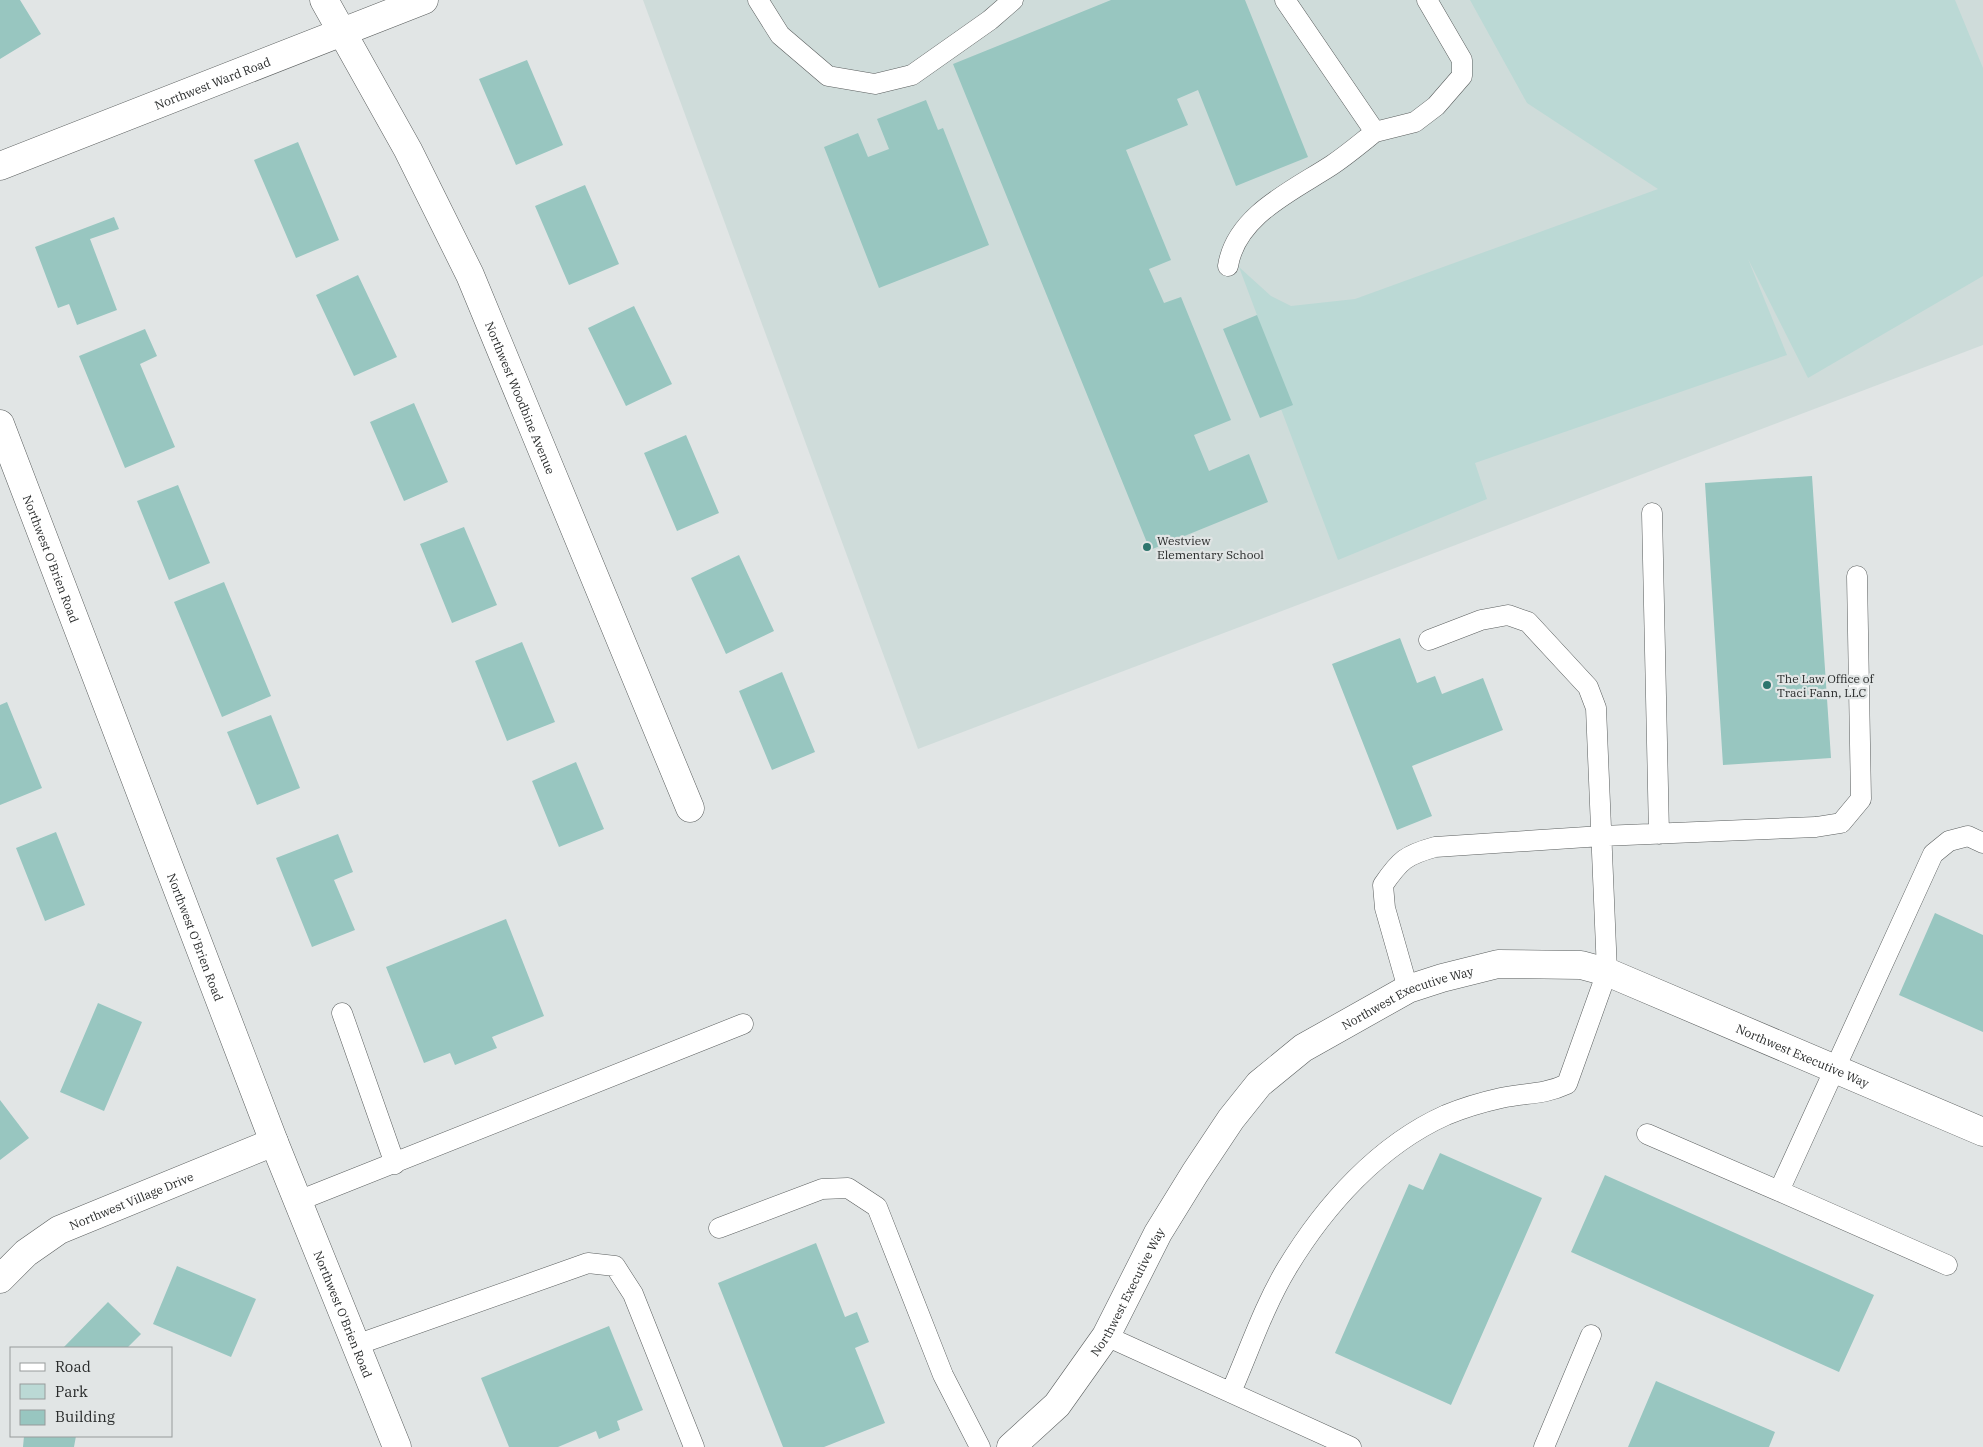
<svg xmlns="http://www.w3.org/2000/svg" width="1983" height="1447" font-family="'IBM Plex Serif',serif">
  <rect width="100%" height="100%" fill="#e1e5e5"/>
  <path fill="#cfdcda" d="M643 0H1983V345L918 749Z"/>
  <path fill="#bbd9d5" d="M1470 0H1955L1983 68V276L1808 378 1748 259 1787 355 1475 463 1487 499 1338 560 1281 409 1257 315 1239 267 1271 296 1291 306 1355 299 1658 189 1527 103Z"/>
  <path fill="#98c6c0" d="M0 0H20L41 34 0 59Z
    M1111 0H1245L1308 157 1236 186 1198 90 1177 99 1188 125 1126 150 1171 260 1149 269 1164 303 1181 297 1231 420 1194 435 1209 471 1249 454 1268 502 1150 550 953 64Z
    M527 60 563 145 516 165 479 79Z
    M926 100 938 130 943 128 989 245 879 288 824 147 858 133 868 157 889 149 877 119Z
    M298 142 339 240 296 258 254 160Z
    M585 185 619 264 569 285 535 206Z
    M114 217 119 229 90 239 117 310 77 325 69 304 58 308 35 247Z
    M358 275 397 357 354 376 316 295Z
    M634 306 672 384 626 406 588 328Z
    M1257 315 1293 405 1260 418 1223 329Z
    M145 329 157 356 140 364 175 447 125 468 79 356Z
    M414 403 448 482 404 501 370 422Z
    M686 435 719 513 677 531 644 453Z
    M1812 476 1831 758 1723 765 1705 483Z
    M178 485 210 563 169 580 137 501Z
    M464 527 497 605 452 623 420 544Z
    M739 555 774 631 726 654 691 578Z
    M224 582 271 696 222 717 174 602Z
    M1400 638 1417 683 1435 676 1442 694 1483 678 1503 730 1412 766 1432 816 1397 830 1332 664Z
    M522 642 555 722 507 741 475 661Z
    M782 672 815 752 772 770 739 691Z
    M7 702 42 788 0 805V705Z
    M271 715 300 788 257 805 227 732Z
    M576 762 604 829 559 847 532 781Z
    M56 832 85 905 45 921 16 848Z
    M338 834 353 872 334 880 355 930 312 947 276 858Z
    M1935 913 1983 935V1032L1899 995Z
    M506 919 544 1016 492 1037 497 1048 455 1065 450 1053 424 1063 386 967Z
    M98 1003 142 1022 104 1111 60 1092Z
    M0 1100 29 1138 0 1160Z
    M1440 1153 1542 1198 1451 1405 1335 1353 1409 1184 1423 1190Z
    M1605 1175 1874 1295 1839 1372 1571 1252Z
    M816 1243 845 1317 857 1312 869 1342 855 1348 885 1423 824 1447H783L718 1283Z
    M177 1266 256 1299 231 1357 153 1324Z
    M108 1302 141 1334 127 1348H63Z
    M609 1326 643 1410 617 1421 620 1430 599 1439 596 1431 558 1447H509L481 1378Z
    M1656 1381 1775 1432 1769 1447H1628Z
    M24 1436H76L74 1447H23Z"/>
  <g fill="none" stroke-linecap="round" stroke-linejoin="round">
    <g stroke="#5a5e5e" stroke-width="21">
      <path id="service" d="M758 0 780 35 828 76 875 84 912 75 990 20 1013 0
        M1285 0 1375 132 1415 122 1436 106 1462 76V60L1427 0
        M1228 266C1236 215 1294 190 1332 165 1347 155 1361 143 1375 132
        M1652 513 1659 834
        M1408 989 1385 908 1383 885C1400 860 1406 855 1435 847L1602 836 1816 827 1841 823 1861 799 1857 576
        M342 1013 395 1164
        M1647 1134 1779 1191
        M298 1201 743 1024
        M719 1228 822 1189 848 1188 877 1207 943 1375 980 1447
        M1947 1265 1779 1191 1933 854 1949 841 1968 836 1983 843
        M1106 1336 1351 1447
        M356 1345 588 1263 615 1266 633 1294 694 1447
        M1231 1392C1249 1351 1264 1306 1287 1268 1325 1205 1379 1145 1446 1115 1463 1108 1483 1102 1501 1098 1526 1092 1541 1096 1567 1084L1607 972 1596 708 1588 687 1528 622 1508 615 1481 620 1429 640
        M1544 1447 1591 1335"/>
    </g>
    <g stroke="#5a5e5e" stroke-width="29">
      <g id="minor">
        <path id="s1" d="M324 0 408 150 470 275 690 808"/>
        <path id="s2" d="M0 166 424 0"/>
        <path id="s3" d="M0 1279 26 1253 59 1230 274 1142"/>
        <path id="s4" d="M1011 1447 1057 1405 1106 1336 1158 1233 1195 1173 1231 1119 1259 1084 1303 1048 1408 989 1442 978 1498 964 1581 965 1607 972 1983 1132"/>
      </g>
    </g>
    <g stroke="#5a5e5e" stroke-width="29">
      <g id="tertiary">
        <path id="s5" d="M0 424 274 1142 397 1447"/>
      </g>
    </g>
    <use href="#service" stroke="#fff" stroke-width="20"/>
    <use href="#minor" stroke="#fff" stroke-width="28"/>
    <use href="#tertiary" stroke="#fff" stroke-width="28"/>
  </g>
  <g fill="#2d756d" stroke="#e1e5e5" stroke-width="2">
    <circle cx="1147" cy="547" r="5"/>
    <circle cx="1767" cy="685" r="5"/>
  </g>
  <g text-anchor="middle" dominant-baseline="central" stroke-width="4.5" stroke-linejoin="round" paint-order="stroke">
    <g font-size="12" fill="#292b2b" stroke="#e1e5e5">
      <text stroke="none"><textPath href="#s2" startOffset="228">Northwest Ward Road</textPath></text>
      <text stroke="none"><textPath href="#s1" startOffset="444">Northwest Woodbine Avenue</textPath></text>
      <text stroke="none"><textPath href="#s5" startOffset="144">Northwest O'Brien Road</textPath></text>
      <text stroke="none"><textPath href="#s5" startOffset="549">Northwest O'Brien Road</textPath></text>
      <text stroke="none"><textPath href="#s4" startOffset="616">Northwest Executive Way</textPath></text>
      <text stroke="none"><textPath href="#s4" startOffset="1036">Northwest Executive Way</textPath></text>
      <text stroke="none"><textPath href="#s3" startOffset="155">Northwest Village Drive</textPath></text>
      <text stroke="none"><textPath href="#s4" startOffset="196">Northwest Executive Way</textPath></text>
      <text stroke="none"><textPath href="#s5" startOffset="954">Northwest O'Brien Road</textPath></text>
    </g>
    <g font-size="12" fill="#292b2b" stroke="#e1e5e5" text-anchor="start">
      <text x="1157" y="540">Westview<tspan x="1157" dy="14">Elementary School</tspan></text>
      <text x="1777" y="678">The Law Office of<tspan x="1777" dy="14">Traci Fann, LLC</tspan></text>
    </g>
  </g>
  <rect x="10" y="1347" width="162" height="90" fill="#e1e5e5" stroke="#979b9b"/>
  <rect x="20" y="1363" width="25" height="8" fill="#ffffff" stroke="#979b9b"/>
  <text x="55" y="1372" font-size="15" fill="#292b2b">Road</text>
  <rect x="20" y="1384" width="25" height="15" fill="#bbd9d5" stroke="#979b9b"/>
  <text x="55" y="1397" font-size="15" fill="#292b2b">Park</text>
  <rect x="20" y="1410" width="25" height="15" fill="#98c6c0" stroke="#979b9b"/>
  <text x="55" y="1422" font-size="15" fill="#292b2b">Building</text>
</svg>
